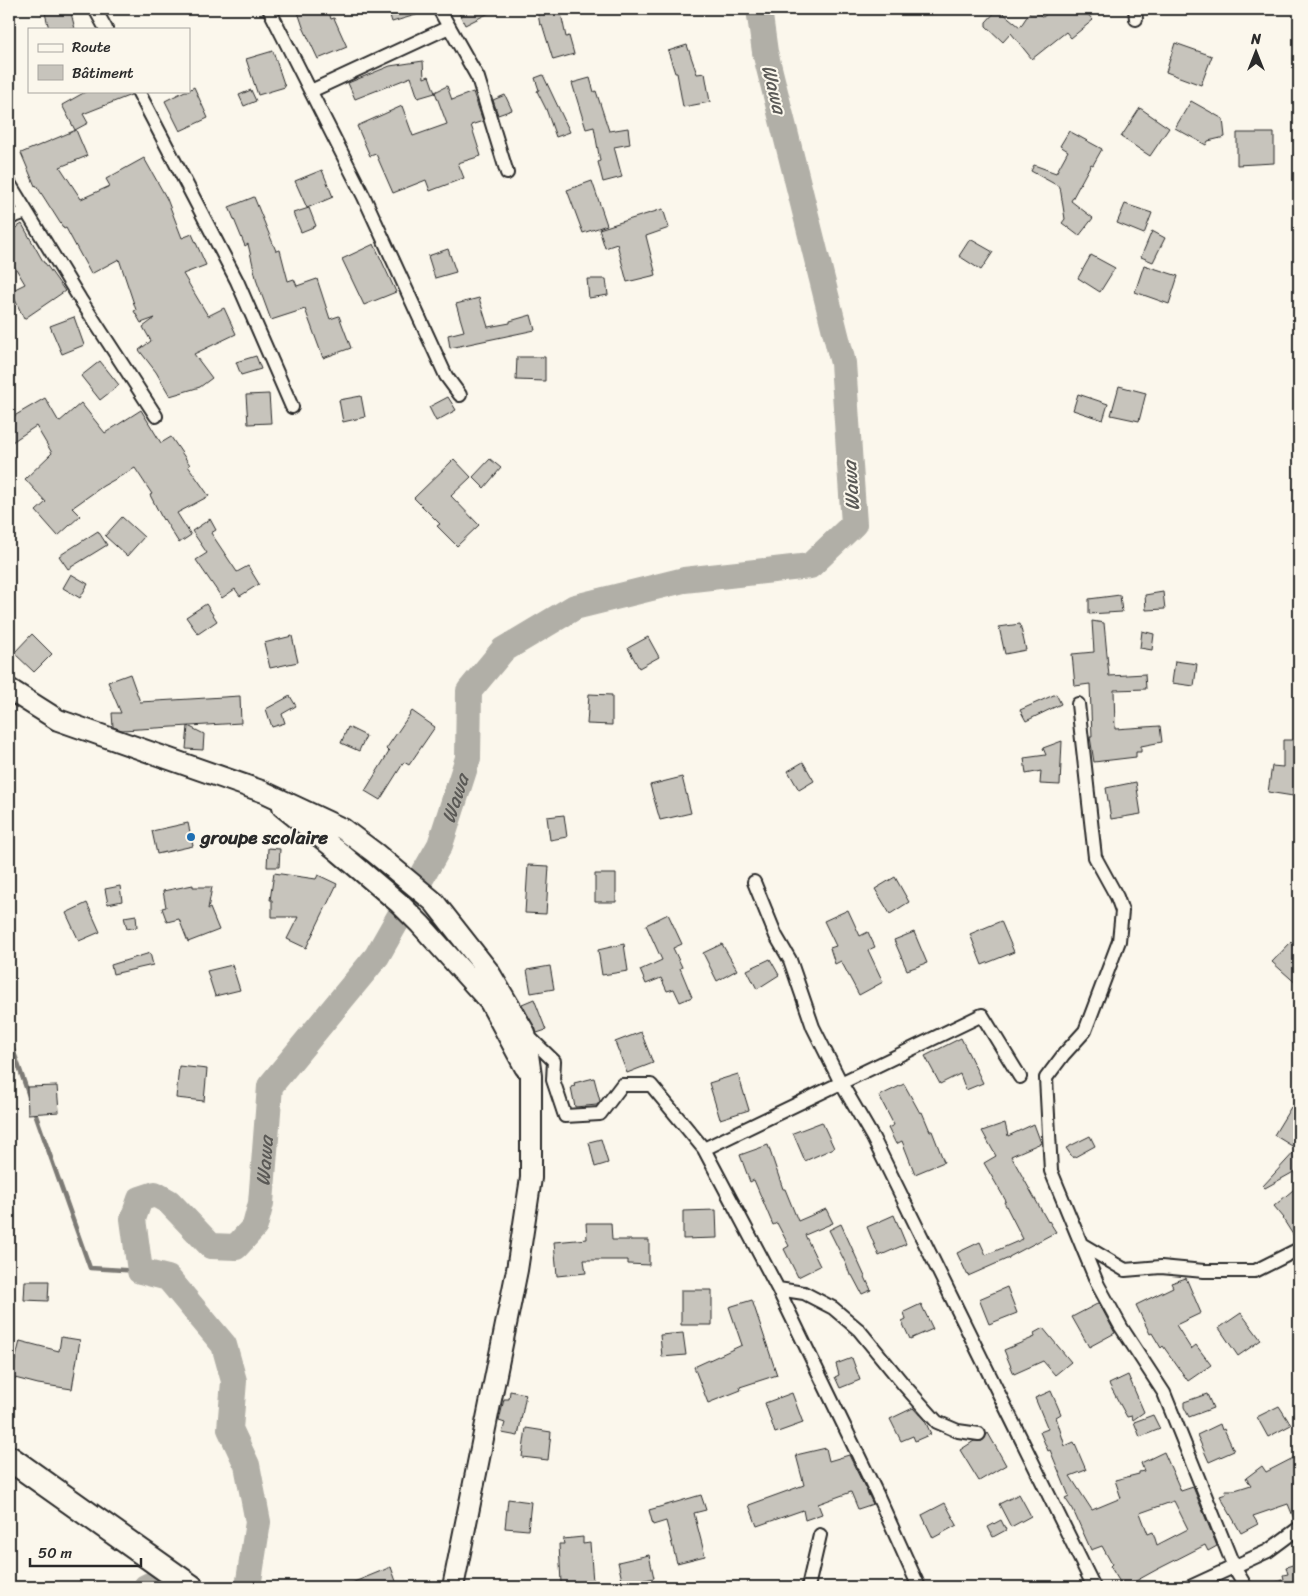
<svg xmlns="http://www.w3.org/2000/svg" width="1308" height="1596" font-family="Sriracha,sans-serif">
  <rect width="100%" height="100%" fill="#fbf7ec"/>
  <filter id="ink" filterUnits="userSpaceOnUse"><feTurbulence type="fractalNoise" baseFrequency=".02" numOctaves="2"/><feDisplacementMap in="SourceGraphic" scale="10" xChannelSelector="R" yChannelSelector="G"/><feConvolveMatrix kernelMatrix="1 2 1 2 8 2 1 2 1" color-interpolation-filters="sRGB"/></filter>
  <g filter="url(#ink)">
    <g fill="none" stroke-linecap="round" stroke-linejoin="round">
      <path stroke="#7b7a75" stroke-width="4.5" d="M9 1038 29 1096
        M34 1110 90 1268 140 1271"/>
      <g stroke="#b1afa7" stroke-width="26">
        <path d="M146 1587 150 1585 158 1587"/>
        <path id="s1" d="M248 1587 258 1522 247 1465 230 1429 234 1381 224 1345 168 1278 140 1271 133 1219 140 1199 155 1194 169 1202 211 1246 236 1247 255 1226 261 1203 270 1086 377 956 440 845 468 758 469 691 503 650 575 607 684 580 810 566 854 524 843 363 765 52 759 9"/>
      </g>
    </g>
    <path fill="#c7c4bc" stroke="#2b2b2b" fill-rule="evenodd" d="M44 9H70L75 29H49Z
      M297 9H328L331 19 334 18 347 47 318 59 303 27Z
      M388 9H425L426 12 392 22Z
      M457 9H497L465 25Z
      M537 9H560L566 37 569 36 574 54 553 60 542 24 540 25Z
      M998 9 1020 27 1032 9 1043 17 1053 9H1083L1093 20 1071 38 1066 32 1032 59 1011 33 1003 42 986 26V22Z
      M1175 43 1212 56 1201 85 1166 72Z
      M687 45 697 74 705 73 710 102 683 107 677 73H675L668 51Z
      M273 51 285 87 258 95 246 59Z
      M423 61 424 78 429 76 435 93 418 98 411 77 355 99 348 83 390 66Z
      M543 75 570 132 556 137 546 109 537 91 539 90 535 78Z
      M590 78 594 92 596 91 609 131 628 128 630 144 614 147 622 177 603 182 598 162 600 161 594 127 586 129 572 83Z
      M447 86 452 100 473 92 483 121 471 125 481 156 458 163 464 178 430 191 426 180 393 193 376 154 370 156 357 126 402 106 413 136 447 124 435 92Z
      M194 87 208 118 180 131 165 101 185 91H189V90Z
      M251 90 256 101 244 106 239 95Z
      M87 91H130L131 95 83 114 88 123 75 130 62 105Z
      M505 95 512 110 498 115 493 100Z
      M1191 101 1223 119 1225 137 1208 141 1206 145 1175 128Z
      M1140 108 1169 128 1150 156 1121 137Z
      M76 130 87 156 60 167 81 199 110 186 106 179 144 158 167 199 182 238 192 234 206 265 183 274 208 316 224 308 236 334 194 354 212 378 200 387 170 396 156 372 139 350 151 341 143 327 155 318 141 323 134 311 136 310 119 259 91 274 66 228 64 229 36 185 35 186 21 153Z
      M1069 131 1102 149 1093 165 1091 164 1071 201 1093 218 1079 236 1062 223 1065 219 1060 187 1031 171 1034 165 1056 173 1068 151 1060 146Z
      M1237 133H1274V163L1237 165Z
      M322 170 333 197 307 208 295 181Z
      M592 181 607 225 583 233 567 190Z
      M254 197 276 251 280 250 288 281 294 279 297 286 317 279 330 319 339 316 351 348 323 358 305 309 271 320 257 282 248 244 245 246 229 207Z
      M1125 204 1152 213 1144 234 1117 223Z
      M309 208 316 226 301 232 293 213Z
      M663 209 669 228 646 236 656 275 627 282 617 244 605 248 599 229Z
      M22 224 44 263H45L65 291 24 319 11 291 25 284 9 257V232Z
      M1152 231 1165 238 1153 262 1141 257Z
      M970 239 993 252 981 270 959 256Z
      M374 244 396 292 364 305 342 259Z
      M448 249 456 272 435 278 428 256Z
      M1091 255 1115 268 1100 292 1078 278Z
      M1144 265 1178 276 1169 304 1135 292Z
      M587 279H606L608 295 589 298Z
      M479 298 488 327 510 323V321L531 315 535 330 450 348 448 335 464 331 456 304Z
      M74 317 84 345 62 354 50 326Z
      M256 356 261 369 241 375 236 362Z
      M517 357H545V381L516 380Z
      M100 361 119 385 100 400 81 376Z
      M1119 386 1146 393 1139 421 1111 415Z
      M269 394 271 423 248 424 246 395Z
      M1078 394 1108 404 1103 420 1073 410Z
      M361 396 365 417 343 422 339 400Z
      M448 397 456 410 436 421 429 407Z
      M45 398 59 422 81 403 105 433 141 410 161 443 171 437 190 465 188 466 209 496 177 513 191 535 179 543 164 519 163 520 150 495 152 494 135 468 103 486 72 508 80 516 58 536 36 511 46 502 25 479 52 453 36 426 9 444V419Z
      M454 459 471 477 451 496 479 525 457 546 437 526 440 524 414 498Z
      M490 459 501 468 484 488 473 477Z
      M122 517 144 537 127 556 105 536Z
      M210 519 216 530 211 533 237 572 248 566 259 584 240 596 235 589 222 598 196 560 207 553 192 531Z
      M98 531 107 545 68 569 59 556Z
      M71 574 88 584 80 598 63 588Z
      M1163 592 1165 609 1146 610 1145 595Z
      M1120 595 1122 612 1089 614V599Z
      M206 604 217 621 198 634 186 617Z
      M1092 621 1104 623 1109 676 1145 674 1146 689 1114 690 1115 729 1160 726 1162 742 1141 746V752H1136V757L1094 762 1090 737H1092L1090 684 1075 686 1072 654 1094 652Z
      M1020 624 1026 650 1005 654 999 627Z
      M1142 631 1154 634 1152 650 1140 648Z
      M32 634 52 654 34 672 14 653Z
      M292 636 298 662 270 668 264 643Z
      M648 637 659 657 639 668 628 648Z
      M1175 661 1197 664 1194 686 1172 683Z
      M130 674 140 702 240 696 241 723 122 730 113 727 112 713H121L108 682Z
      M589 694 612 695V725L587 724Z
      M1056 694 1061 704 1026 721 1020 710Z
      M290 696 296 706 282 714 285 723 272 727 266 709Z
      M412 711 435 727 409 765 404 762 380 800 365 791 389 752 386 749Z
      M188 726 204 734 203 750 186 749Z
      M348 727 366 736 359 751 341 743Z
      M1283 740H1299V756L1293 796 1268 792 1272 766 1283 767Z
      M1062 741 1060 785 1040 784 1041 771 1026 774 1024 758 1046 755 1043 748Z
      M803 762 814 781 799 790 788 771Z
      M682 777 691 813 660 820 650 785Z
      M1136 782 1141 814 1111 819 1106 788Z
      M564 815 567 837 550 840 547 817Z
      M188 823 193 846 157 854 152 831Z
      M268 848 280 849 279 867H267Z
      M528 865 549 866 546 914 525 913Z
      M274 873 316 879 318 875 337 884 306 948 287 939 298 917H272V900H270Z
      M595 874H616V902H595Z
      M895 877 909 902 890 914 875 889Z
      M193 885V887H212L208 909 210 908 219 930 188 942 179 919 167 922 162 908 166 907 163 891Z
      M120 886 122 901 108 904 105 889Z
      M87 903 100 932 79 941 66 913Z
      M848 910 860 936 868 932 875 947 868 950 883 982 859 995 841 961 835 964 830 948 836 946 824 921Z
      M668 914 682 944 673 948 682 967 680 968 692 997 680 1002 674 989 667 991 661 978 646 984 640 970 662 960 646 925Z
      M136 915 137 927 127 929 124 917Z
      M1001 921 1014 952 982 965 970 934Z
      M914 932 927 963 907 970 894 940Z
      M1291 942 1299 951V955L1293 962 1299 968V986L1272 962Z
      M624 944 628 971 602 975 598 950Z
      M722 944 737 970 717 981 703 953Z
      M150 953 153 965 113 974 111 965Z
      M770 959 779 975 757 989 747 970Z
      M232 965 240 990 215 996 207 971Z
      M550 966 554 989 531 993 527 970Z
      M534 999 546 1030 537 1033 522 1004Z
      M641 1032 653 1063 627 1073 615 1042Z
      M961 1038 983 1083 966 1090 960 1074 940 1084 925 1056Z
      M179 1066 207 1069 204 1101 176 1098Z
      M738 1074 749 1110 720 1119 709 1083Z
      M594 1078 600 1101 597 1105 575 1107 571 1087 575 1086 574 1083Z
      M904 1084 920 1113 922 1112 930 1131H932L944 1162 915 1174 902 1141 896 1144 888 1128 894 1125 879 1096Z
      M57 1086 59 1112 28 1114 27 1087Z
      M1291 1107 1299 1113V1169L1265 1188 1263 1186 1297 1149 1274 1135Z
      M822 1122 834 1148 805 1161 793 1133Z
      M1005 1123 1008 1136 1034 1124 1041 1143 1011 1156 1048 1222 1049 1221 1056 1232 1009 1257V1258L968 1276 957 1253 980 1242 986 1255 1023 1239 1004 1202 1006 1201 984 1163 996 1156 982 1131Z
      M1090 1136 1095 1146 1073 1158 1066 1148Z
      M601 1139 608 1163 595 1167 589 1142Z
      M768 1145 783 1189H785L798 1221 826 1209 833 1223 805 1235 820 1266 798 1277 784 1249 789 1246 777 1223 773 1225 754 1180 750 1182 740 1155Z
      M1299 1185V1241H1297L1283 1219 1284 1218 1274 1206Z
      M716 1210 717 1238 683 1239V1211Z
      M894 1215 906 1244 879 1256 867 1227Z
      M586 1223H611L612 1240H649V1265L628 1264V1260H584L586 1273 557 1276 554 1242 587 1239Z
      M841 1224 871 1290 862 1294 852 1275H850L846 1264 829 1230Z
      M1186 1278 1201 1313 1176 1325 1191 1349 1196 1345 1211 1365 1188 1381 1163 1346 1161 1348 1152 1333 1150 1334 1136 1305 1173 1287 1171 1283Z
      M25 1281H49L48 1301 24 1300Z
      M1007 1287 1017 1313 989 1324 979 1299Z
      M681 1290H712V1325H681Z
      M752 1300 777 1375 740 1387 741 1390 708 1403 694 1367 742 1345 729 1307Z
      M1099 1303 1115 1333 1089 1347 1072 1317Z
      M921 1304 933 1329 910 1339 902 1322 906 1320 904 1312Z
      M1241 1313 1261 1340 1238 1356 1219 1328Z
      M1043 1328 1071 1362 1055 1375 1043 1361 1014 1374 1004 1350 1035 1337 1034 1333Z
      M683 1333 686 1355 662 1357 660 1335Z
      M61 1337 80 1340 72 1389 38 1384 11 1377 20 1341 59 1351Z
      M852 1358 860 1380 840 1388 835 1377 839 1375 836 1364Z
      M1128 1375 1144 1412 1133 1420 1132 1416 1127 1417 1109 1384Z
      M510 1391 526 1394 518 1436 502 1433 505 1423 499 1421 504 1399H509Z
      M1051 1391 1061 1414 1056 1417 1065 1446 1074 1442 1086 1470 1070 1476 1092 1510 1121 1498 1115 1480 1139 1474V1472L1144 1471 1141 1463 1164 1452 1181 1491 1193 1487 1217 1546 1208 1551 1205 1545 1156 1570 1125 1587H1123L1110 1566 1112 1564 1102 1546 1091 1550 1073 1510 1065 1498 1069 1496 1050 1450 1048 1451 1040 1432 1048 1429 1035 1398ZM1174 1501 1188 1529 1157 1545 1153 1532 1148 1534 1140 1513Z
      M792 1393 803 1423 775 1433 765 1403Z
      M1207 1394 1213 1408 1189 1417 1184 1407V1402Z
      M1279 1406 1291 1425 1268 1437 1257 1417Z
      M913 1408 925 1421 931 1434 915 1441 913 1436 901 1441 890 1419Z
      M1153 1415 1160 1429 1140 1437 1134 1422Z
      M1220 1424 1222 1430 1224 1429 1234 1451 1209 1462 1197 1435Z
      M526 1428 551 1432 548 1460 522 1457Z
      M988 1433 1006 1465 979 1481 960 1450 974 1441H982Z
      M826 1448 829 1461 849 1455 873 1504 858 1509 851 1492 818 1504 822 1514 805 1520 803 1510 757 1526 749 1505 804 1485 796 1455Z
      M1299 1455V1520L1295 1521 1288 1504 1253 1516 1258 1524 1241 1533 1220 1496 1226 1494 1225 1490H1235L1251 1485 1246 1478 1262 1466 1266 1472Z
      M1019 1494 1031 1516 1011 1527 999 1504Z
      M701 1495 706 1510 694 1513 705 1556 677 1563 666 1521 653 1525 649 1510Z
      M508 1499 531 1502 528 1530 505 1528Z
      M945 1503 957 1525 933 1538 922 1515Z
      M1001 1520 1006 1530 993 1537 988 1527Z
      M583 1537V1544L590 1543 593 1582H586V1587H569L568 1583H561L559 1544H564L563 1539Z
      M649 1555 654 1578 623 1585 618 1562Z
      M1299 1563V1587H1266L1284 1579 1283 1575 1288 1574 1286 1567Z
      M391 1567 398 1587H342Z"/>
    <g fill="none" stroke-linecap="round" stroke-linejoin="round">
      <g stroke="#2b2b2b" stroke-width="16">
        <path id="street" d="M95 9 106 29
          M269 9 364 197 446 376 460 395
          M439 9 478 78 507 173
          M1135 9 1136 19
          M138 91 237 281 292 407
          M311 91 449 27
          M9 183 80 299 156 416
          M9 218 26 212
          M1078 704 1095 857 1117 897 1122 911 1119 941 1085 1031 1064 1054 1046 1078 1051 1171 1098 1285 1121 1327 1164 1393 1234 1567 1246 1587
          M754 882 776 936 790 960 813 1027 841 1083 873 1138 1094 1587
          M525 1033 554 1061 553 1080 565 1116 600 1114 622 1085H651L704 1149 778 1289 877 1494 919 1587
          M704 1149 982 1015 1020 1077
          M1081 1244 1125 1270 1161 1267 1204 1271H1255L1299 1249
          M778 1289 804 1293 833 1308 859 1330 904 1385 937 1422 958 1431 979 1434
          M808 1587 820 1535
          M1190 1587 1268 1551 1299 1528"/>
      </g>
      <g stroke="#2b2b2b" stroke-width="24">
        <path id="primary" d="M9 689 58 720 264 792 343 829 375 853 434 902 489 972 525 1033 531 1076V1178L517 1270 453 1587
          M283 807 339 852 399 903 420 924 490 1002 525 1067"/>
      </g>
      <g stroke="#2b2b2b" stroke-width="28">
        <path id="highway" d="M9 1458 191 1587"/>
      </g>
      <use href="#street" stroke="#fbf7ec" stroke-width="12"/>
      <use href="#primary" stroke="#fbf7ec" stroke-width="20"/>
      <use href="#highway" stroke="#fbf7ec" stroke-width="24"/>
    </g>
  </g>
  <circle fill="#1f6fb2" stroke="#fbf7ec" stroke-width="2" cx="191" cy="837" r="5"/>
  <g text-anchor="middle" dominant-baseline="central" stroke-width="4" stroke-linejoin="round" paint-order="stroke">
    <g font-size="19" font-weight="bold" fill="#2b2b2b" stroke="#fbf7ec" text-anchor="start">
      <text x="201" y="837">groupe scolaire</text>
    </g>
    <g font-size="20" font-style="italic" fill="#5a5956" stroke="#fbf7ec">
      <text transform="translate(774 89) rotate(76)">Wawa</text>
      <text transform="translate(851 486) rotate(-94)">Wawa</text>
      <text stroke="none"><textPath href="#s1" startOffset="1071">Wawa</textPath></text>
      <text stroke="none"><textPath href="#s1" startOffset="651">Wawa</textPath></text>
    </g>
  </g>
  <rect width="1308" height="1596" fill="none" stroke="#fbf7ec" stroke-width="30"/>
  <rect x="15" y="15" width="1278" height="1566" fill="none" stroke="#2b2b2b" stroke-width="2" filter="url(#ink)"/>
  <rect x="28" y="28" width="162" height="65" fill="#fbf7ec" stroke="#a8a59f"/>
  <rect x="38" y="44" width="25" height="8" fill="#fbf7ec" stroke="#a8a59f"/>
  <text x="72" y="52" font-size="15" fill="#2b2b2b">Route</text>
  <rect x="38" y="65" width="25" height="15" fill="#c7c4bc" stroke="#a8a59f"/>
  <text x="72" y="78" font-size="15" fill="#2b2b2b">Bâtiment</text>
  <g transform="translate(1256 52)" stroke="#fbf7ec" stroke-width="4" paint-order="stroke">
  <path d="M0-4L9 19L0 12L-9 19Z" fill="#2b2b2b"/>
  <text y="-8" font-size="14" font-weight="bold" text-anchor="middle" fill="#2b2b2b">N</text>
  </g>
  <path d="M30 1558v8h111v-8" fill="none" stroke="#2b2b2b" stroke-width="2.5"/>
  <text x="38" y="1558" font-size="15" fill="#2b2b2b" stroke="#fbf7ec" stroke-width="4" paint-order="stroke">50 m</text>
</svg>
